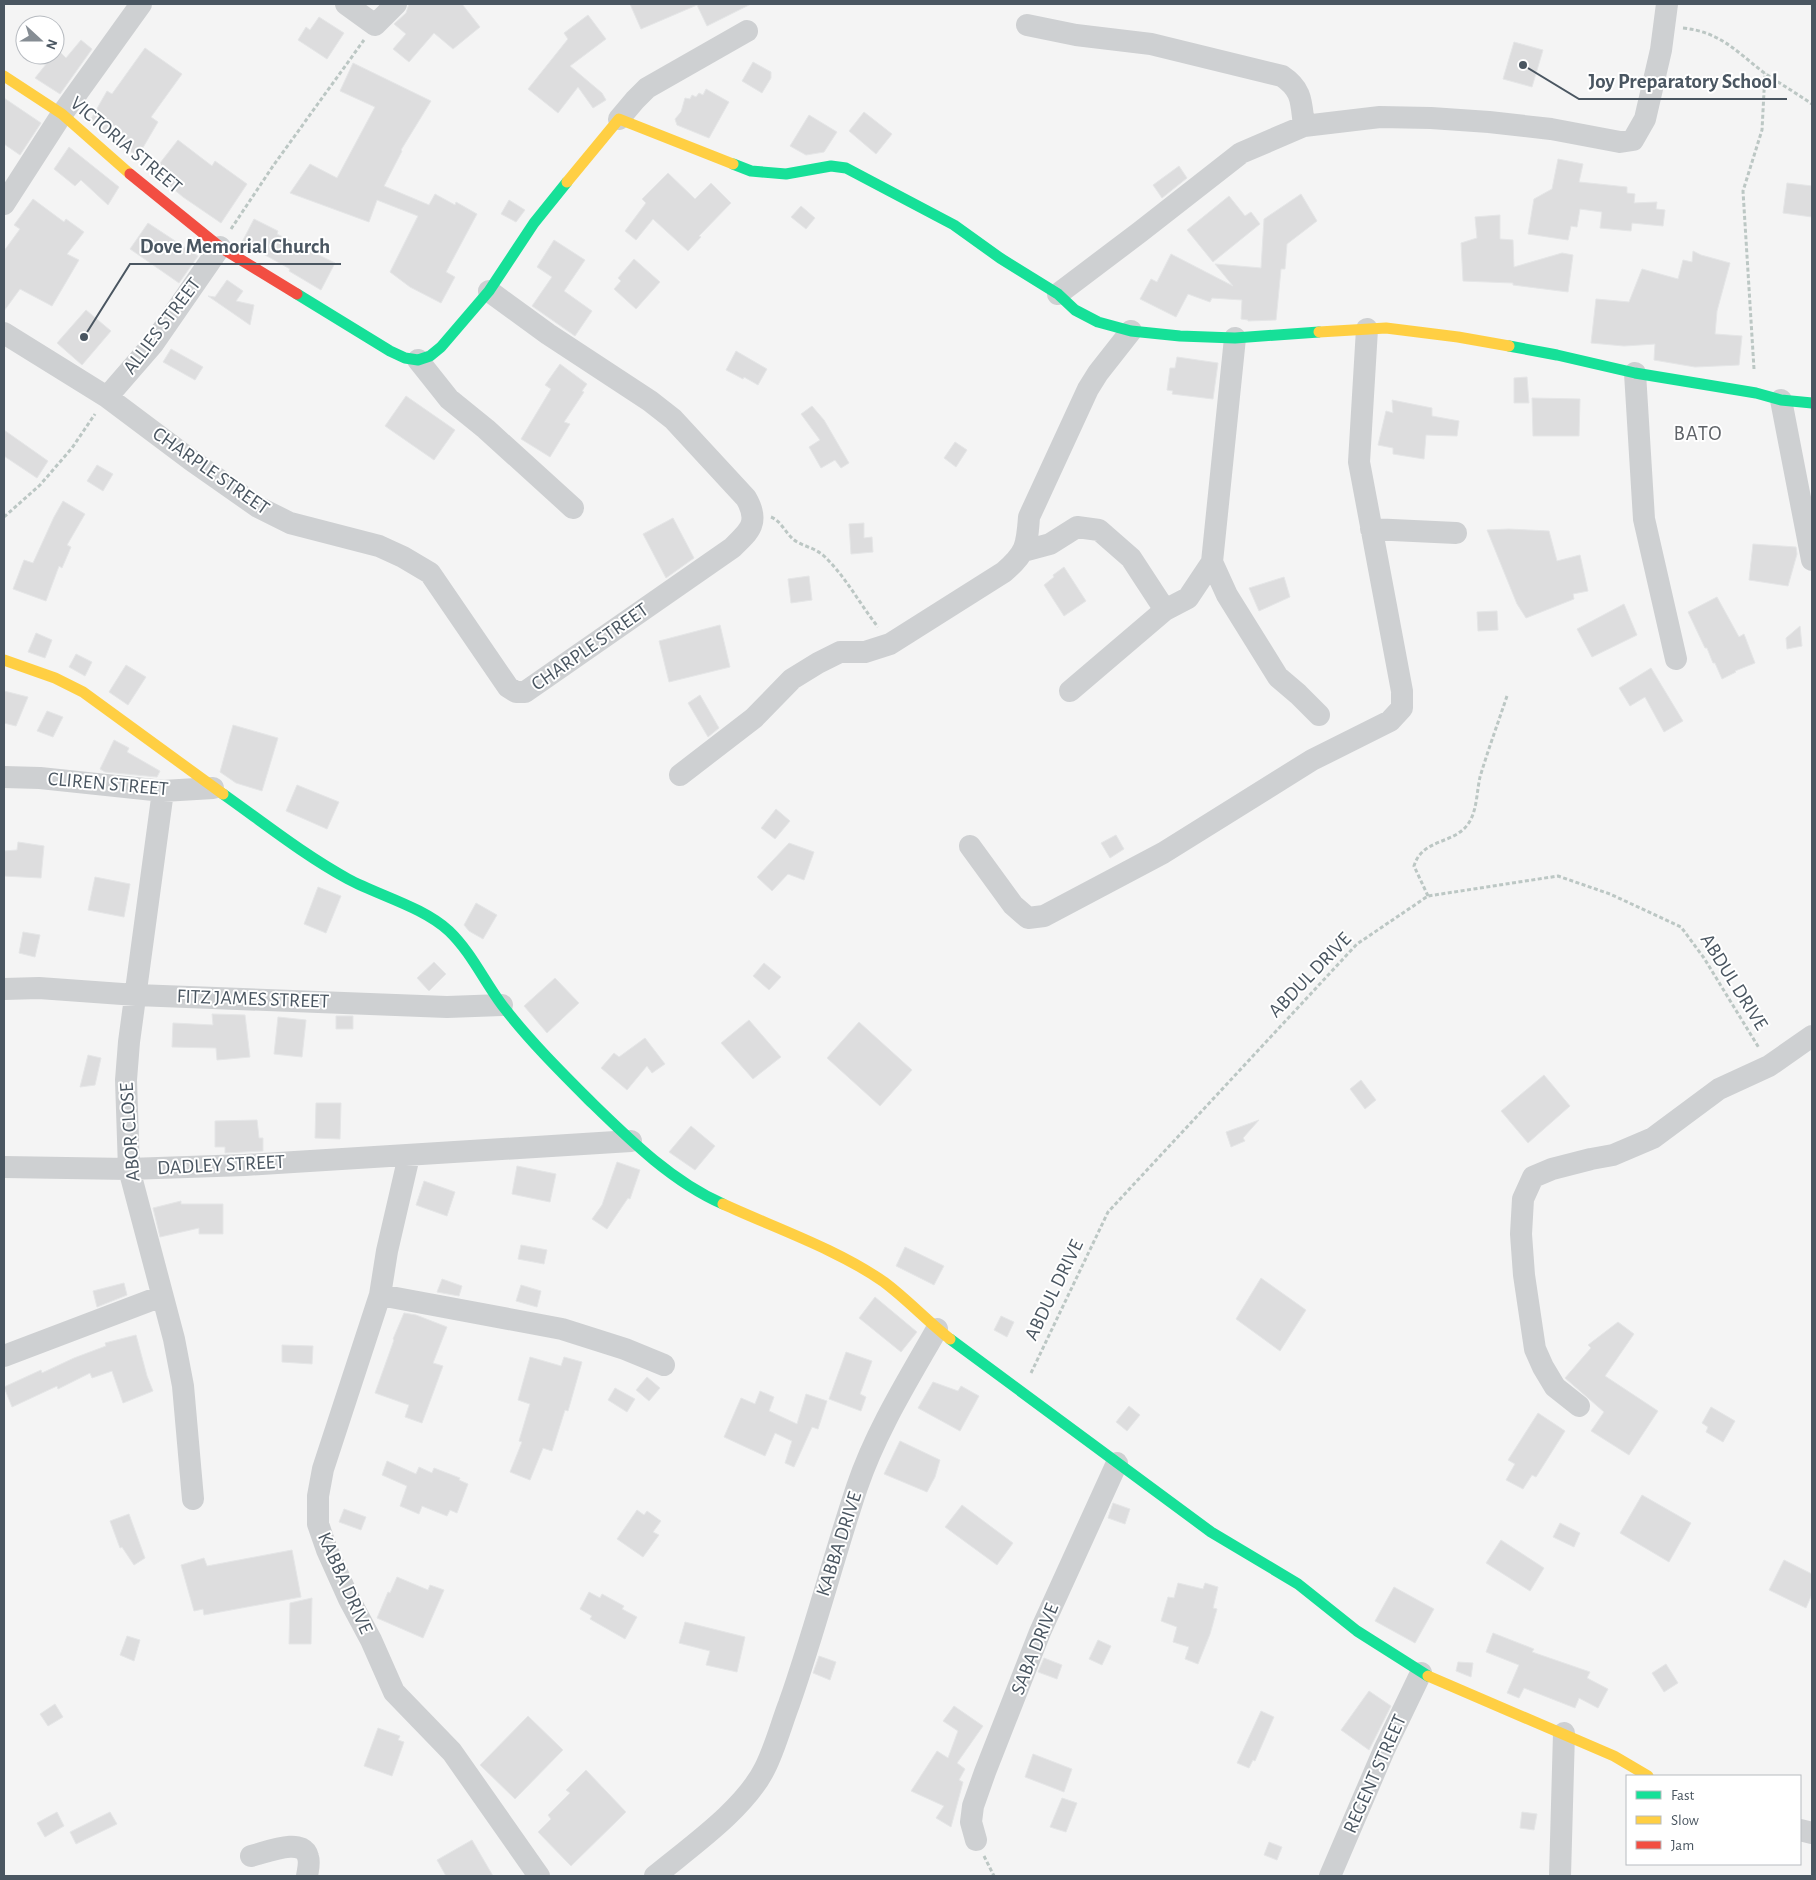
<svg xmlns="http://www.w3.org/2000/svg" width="1816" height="1880" font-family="'Alegreya Sans',sans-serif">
  <rect width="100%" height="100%" fill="#f4f4f4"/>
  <path fill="#ddddde" stroke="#e5e6e7" d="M409 4H462L480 27 453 49 434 33 409 62 393 49 406 34 394 24 406 13Z
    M630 4H751L707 26 697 5 641 29Z
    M588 15 606 39 570 66 602 93 606 100 593 108 578 87 558 113 528 89 568 39 564 33Z
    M319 17 344 33 327 59 298 40 306 27 310 30Z
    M81 40 92 49 60 94 35 78 55 53H61L66 58Z
    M1514 42 1543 50 1532 87 1503 79Z
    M145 48 182 74 151 117 158 122 138 156 121 146 91 119 107 91 112 94Z
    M753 62 771 72V78L762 93 742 81Z
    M353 63 431 101 401 150 402 151 384 186 429 205 435 194 455 205 456 202 477 214 446 272 455 277 441 303 410 287 390 272 418 216 377 200 369 222 290 193 310 164 337 178 375 107 340 91Z
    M706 89 729 102 709 138 677 125 675 119 681 112 685 98 690 99 692 95 696 97 699 93 703 95Z
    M4 98 41 123 20 155 4 144Z
    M864 112 892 134 876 154 849 131Z
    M809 115 837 132 824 152 806 155 790 146Z
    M178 140 212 166 215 161 247 184 221 223 183 197 153 172Z
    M69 147 119 187 108 205 81 180 75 186 54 169Z
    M1558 159 1583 164 1579 182 1627 187V193L1635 194 1634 203 1657 202 1656 209 1665 210 1663 226 1632 223 1631 231 1600 228 1602 212 1580 209 1577 227 1571 226 1568 240 1528 234 1534 199 1552 189Z
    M1179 166 1187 178 1162 198 1153 185Z
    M668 173 695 199 711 183 731 203 699 236 701 237 688 251 653 219 636 240 625 231 646 203 642 199Z
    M1787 183 1812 186V217L1783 213Z
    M1301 194 1317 221 1287 244 1285 269H1281L1276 320 1248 321V320L1241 319 1242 300 1212 298 1210 302 1188 294 1176 317 1140 299 1151 279 1157 282 1171 254 1233 286 1215 264 1261 268 1264 219Z
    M1229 196 1245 216 1251 212 1260 224 1213 262 1187 230Z
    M33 199 64 222 66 219 84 232 67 254 79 260 52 306 20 289 4 311V251L20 229 14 225Z
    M509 200 525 210 516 222 501 214Z
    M801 206 815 218 806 229 791 217Z
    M1500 215V239L1513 240 1514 267 1562 253 1573 255 1568 292 1513 285V283L1463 281 1461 243 1477 238 1475 217Z
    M254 219 278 231 277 234 335 263 321 290 289 271 290 269 242 242Z
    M148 223 198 256 179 283 130 249Z
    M554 240 585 260 564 291 592 311 575 336 532 306 552 277 537 267Z
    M1693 251 1701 255 1730 263 1717 311 1715 334 1742 336 1739 365 1695 367 1654 360 1655 344 1624 346 1591 343 1596 299 1629 302 1642 269 1678 279 1683 260 1692 262Z
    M634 259 660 282 636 309 614 289 621 281 618 278Z
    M227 280 243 291 236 301 254 305 250 325 208 296 215 297Z
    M86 310 111 331 82 365 57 343Z
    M171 349 203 367 195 380 163 362Z
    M736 351 767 369 758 385 744 377 743 379 726 370Z
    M1177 357 1218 363 1213 399 1172 394 1173 391 1167 390 1170 368H1175Z
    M560 364 587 384 582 391 584 392 564 422 570 424 550 457 521 439 551 389 545 385Z
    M1527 377 1529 403H1514V378Z
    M406 396 455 430 434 460 385 426Z
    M1532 398 1580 399 1579 436H1533Z
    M1392 400 1432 408V416L1459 421 1457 436 1426 435 1424 459 1393 454V448L1378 445 1386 411 1393 413Z
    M812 406 824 420 849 463 841 468 835 460 821 468 809 447 820 440 801 414Z
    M4 430 48 461 37 478 4 456Z
    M955 442 967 450 956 467 944 458Z
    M97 465 113 474 103 491 87 481Z
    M63 501 85 514 67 545 71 547 62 568 59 566 46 601 13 589 24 560 33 563 54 517Z
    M673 518 694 558 666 578 643 534Z
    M864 523V538L872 537 873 552 851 554 849 524Z
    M1509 529 1549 531 1557 561 1580 555 1588 591 1573 594 1574 599 1526 618 1517 604 1487 530Z
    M1753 544 1796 547 1797 554 1788 586 1749 580Z
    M1064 567 1086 601 1064 616 1044 585 1054 577 1053 575Z
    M809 576 812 600 791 603 788 579Z
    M1284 577 1290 597 1259 611 1249 588Z
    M1717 597 1739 637 1744 634 1755 663 1735 671 1736 672 1722 679 1715 663H1713L1707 648H1705L1688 612Z
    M1624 604 1637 635 1592 657 1577 629Z
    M1497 611 1498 630 1478 631 1477 612Z
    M720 625 730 667 669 682 659 641Z
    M1800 626 1802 646 1787 649 1786 638Z
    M36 633 52 640 45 658 28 652Z
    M76 654 92 662 85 676 69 667Z
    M126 665 146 677 128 705 109 692Z
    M1651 668 1683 721 1664 732 1645 697 1630 706 1619 688Z
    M4 691 28 697 16 726 4 723Z
    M700 695 719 728 708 737 688 703Z
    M47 711 63 717 53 737 37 731Z
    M233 725 278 738 262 791 236 783 220 772Z
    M114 740 129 748 127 752 160 771 157 777 105 772 100 769Z
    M297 785 339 802 327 829 286 811Z
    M776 809 790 821 775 839 761 828Z
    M1116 835 1124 849 1110 858 1101 843Z
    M18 842 44 846 41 878 4 876V851L17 850Z
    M789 843 814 852 804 880 788 874 772 891 757 877Z
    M95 877 130 884 124 917 88 910Z
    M318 887 341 896 326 933 304 924Z
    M476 903 497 915 483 939 469 931 464 925Z
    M23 932 40 935 35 957 19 953Z
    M434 962 446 974 429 991 417 978Z
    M764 963 781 977 769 990 753 976Z
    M555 978 579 1003 547 1033 524 1006Z
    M212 1014 245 1015 250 1057 217 1060 216 1048 172 1047 173 1023 213 1025Z
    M336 1016H353V1029H336Z
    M278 1017 306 1020 302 1057 274 1054Z
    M749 1020 781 1057 753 1079 721 1043Z
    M859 1022 912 1070 880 1106 827 1058Z
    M645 1038 665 1064 652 1073 647 1066 627 1090 601 1068 614 1053 619 1057Z
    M88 1055 101 1058 95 1085 80 1087Z
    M1544 1075 1570 1106 1528 1143 1501 1111Z
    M1361 1080 1376 1100 1365 1109 1350 1089Z
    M316 1103H341L340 1139 315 1138Z
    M257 1120 259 1138H263V1151L225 1153V1147H215V1121Z
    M1259 1120 1243 1138 1245 1141 1231 1147 1226 1132Z
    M691 1126 715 1146 695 1170 669 1152Z
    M617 1162 640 1170 630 1199 628 1198 607 1229 592 1219 602 1205Z
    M517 1166 556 1174 550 1202 512 1194Z
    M424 1181 455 1192 447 1216 416 1205Z
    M181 1201V1204H223V1234H199V1228L160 1237 153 1208Z
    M521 1245 547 1250 544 1264 518 1259Z
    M905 1247 944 1266 934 1285 896 1266Z
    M1261 1278 1306 1310 1280 1351 1236 1319Z
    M442 1279 462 1286 459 1296 437 1292Z
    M124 1283 127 1295 97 1307 93 1291Z
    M521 1285 541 1291 537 1307 516 1301Z
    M875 1297 917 1332 901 1352 859 1318Z
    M404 1313 416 1315 447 1327 433 1363 443 1366 422 1423 405 1417 409 1405 375 1393 394 1340 393 1339Z
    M1001 1316 1014 1322 1007 1337 994 1330Z
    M1618 1322 1634 1334 1605 1376 1658 1411 1629 1455 1591 1431 1604 1412 1565 1378 1591 1348 1588 1345Z
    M136 1335 147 1376 153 1391 123 1403 112 1371 92 1378 90 1373 58 1389 57 1386 12 1407 4 1387 41 1370 42 1373 74 1358 106 1346 105 1343Z
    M282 1345 313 1346 312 1364 282 1362Z
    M846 1352 872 1361 860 1394 866 1397 861 1411 829 1399Z
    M530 1357 561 1366 564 1357 582 1362 568 1411 565 1410 552 1451 543 1448 530 1480 510 1472 522 1442 519 1441 530 1404 518 1400Z
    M647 1377 660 1388 649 1401 636 1390Z
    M933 1382 958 1391 961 1386 979 1396 960 1431 918 1408Z
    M615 1388 635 1399 627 1412 608 1400Z
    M760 1391 774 1397 769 1411 797 1424 806 1394 827 1401 818 1429 812 1427 794 1467 785 1463 792 1441 775 1433 765 1456 724 1437 741 1398 755 1404Z
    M1129 1406 1140 1415 1127 1431 1116 1422Z
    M1711 1407 1735 1421 1723 1442 1706 1432 1708 1427 1702 1423Z
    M1538 1413 1565 1431 1536 1477 1532 1475 1523 1489 1506 1480 1515 1464 1508 1460Z
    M900 1441 940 1460 935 1477 927 1492 884 1474Z
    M387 1461 416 1474 419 1467 432 1473 434 1468 460 1478 459 1480 468 1484 457 1513 450 1510 447 1516 422 1506 419 1514 400 1506 407 1486 382 1475Z
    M1642 1495 1691 1523 1669 1562 1620 1533Z
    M1113 1503 1130 1509 1125 1524 1108 1518Z
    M962 1505 1013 1543 997 1565 945 1527Z
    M344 1509 366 1517 361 1530 339 1522Z
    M637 1510 644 1515 647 1511 661 1521 653 1532 659 1535 643 1557 617 1539Z
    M129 1514 145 1558 134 1565 122 1547 120 1548 110 1521Z
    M1560 1523 1580 1533 1574 1547 1553 1537Z
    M1501 1540 1544 1568 1530 1591 1486 1563Z
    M292 1550 301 1597 204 1615 203 1609 194 1611 181 1565 204 1558 207 1566Z
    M1784 1560 1812 1574V1594L1806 1608 1769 1590Z
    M397 1577 428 1590 430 1585 444 1590 423 1638 377 1618 388 1592 390 1593Z
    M1178 1583 1203 1589 1205 1583 1218 1587 1213 1608 1217 1609 1210 1634 1198 1664 1185 1659 1189 1647 1173 1642 1177 1627 1161 1621 1168 1597 1174 1598Z
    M1394 1587 1434 1609 1415 1643 1375 1621Z
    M589 1592 600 1598 602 1594 624 1606 622 1609 637 1617 625 1639 590 1619 592 1616 580 1609Z
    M312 1598 311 1644H289L290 1603Z
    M685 1622 745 1637 737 1672 706 1665 710 1651 679 1643Z
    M1493 1633 1534 1649 1532 1652 1590 1672 1587 1678 1608 1689 1598 1708 1579 1698 1575 1708 1524 1688 1519 1698 1507 1693 1519 1665 1486 1652Z
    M127 1636 140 1640 134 1661 120 1655Z
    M1098 1640 1111 1646 1102 1665 1089 1659Z
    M819 1656 836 1662 830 1680 813 1673Z
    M1044 1658 1062 1665 1057 1679 1038 1672Z
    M1458 1662 1473 1663 1471 1677 1456 1671Z
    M1666 1664 1678 1683 1664 1692 1652 1673Z
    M1369 1691 1391 1706 1369 1750 1341 1730Z
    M55 1704 63 1717 48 1726 40 1714Z
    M954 1706 983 1726 957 1763 965 1769 959 1780 963 1782 951 1827 936 1818 944 1806 911 1791 937 1751 948 1758 958 1731 943 1721Z
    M1261 1711 1274 1717 1255 1761 1253 1760 1249 1768 1237 1763Z
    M528 1716 563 1750 515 1799 480 1765Z
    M378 1728 400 1736 398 1740 404 1742 392 1776 364 1766Z
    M1033 1754 1072 1769 1064 1792 1025 1777Z
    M586 1770 626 1812 571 1866 538 1832 551 1819 548 1815 570 1793 566 1790Z
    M1062 1798 1077 1803 1066 1832 1050 1827Z
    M57 1812 64 1826 45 1837 37 1823Z
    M110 1812 117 1824 76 1844 70 1832Z
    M1522 1812 1537 1814 1534 1830 1520 1828Z
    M472 1840 493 1876H446L437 1860Z
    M1269 1842 1282 1847 1277 1860 1264 1855Z"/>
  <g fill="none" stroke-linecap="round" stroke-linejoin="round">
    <path stroke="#bcc7c4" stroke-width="3" stroke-dasharray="4 2.5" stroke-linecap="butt" d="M1683 28C1720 32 1736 51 1763 72 1779 83 1796 93 1812 104
      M231 229 273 166 364 40
      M1754 369 1743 191 1762 130 1765 73
      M4 517 40 485 72 448 95 414
      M771 517C781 521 785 532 793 539 801 546 814 547 824 556 846 577 859 603 878 627
      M1428 896 1414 866C1423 836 1458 846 1471 819 1477 807 1477 790 1480 777 1488 750 1498 723 1507 696
      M1031 1373 1108 1212 1357 944 1428 896 1558 876 1610 894 1681 927 1704 958 1759 1048
      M984 1856 994 1876"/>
    <path stroke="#ced0d2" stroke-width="22" d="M346 4 375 25 396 4
      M1027 25 1076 35 1151 44 1282 76C1303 90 1301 103 1304 126
      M619 119 635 100 647 88 747 31
      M4 204 62 114 141 4
      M1058 294 1140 232 1241 153 1304 126 1380 117 1431 118 1489 122 1551 129 1620 142 1633 140 1645 119 1661 50 1667 4
      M4 333 107 397 191 460 258 507 290 523 379 546 403 557 430 573 508 687 516 692H525L732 548C750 531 760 522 746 498L673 419 650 401 548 334 489 291
      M418 360 449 399 486 429 573 508
      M1635 373 1644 519 1676 659
      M107 397 153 344 220 247
      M1781 400 1812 560
      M1371 529 1456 533
      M1024 551 1050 544 1077 527 1099 530 1131 558 1165 610
      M1212 562 1227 595 1278 677 1298 694 1319 715
      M1070 691 1165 610 1188 598 1212 562 1235 338
      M680 775 754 718 792 679 818 663 840 652H865L890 644 1004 572C1026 553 1027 546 1029 517L1088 389 1098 373 1131 331
      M4 777 40 778 163 791 213 788
      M163 791 129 1042 126 1080 129 1169 174 1339 183 1386 193 1499
      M970 846 1013 905 1028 918 1044 916 1163 853 1312 760 1390 721 1402 708V691L1359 462 1367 329
      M4 989 39 988 136 995 447 1007 502 1005
      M409 1156 387 1251 380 1295 323 1469 318 1496V1524L327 1550 349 1599 371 1640 394 1692 452 1752 539 1876
      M4 1167 129 1169 245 1165 631 1141
      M380 1295 562 1329 625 1349 664 1365
      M4 1356 162 1296
      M1579 1406 1555 1387 1543 1367 1535 1349 1524 1275 1521 1234 1523 1199 1533 1177 1552 1169 1591 1159 1613 1155 1653 1138 1719 1089 1769 1066 1812 1036
      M1800 1830 1812 1833
      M976 1840 971 1822 973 1806 985 1772 1040 1632 1117 1463
      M251 1856C265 1853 303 1836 308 1857 310 1863 308 1870 307 1876
      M655 1876C690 1847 745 1809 765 1768 775 1748 781 1725 789 1704 814 1633 833 1559 857 1487 876 1431 908 1380 937 1329
      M1330 1876 1384 1750 1421 1673
      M1560 1876 1564 1733"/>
    <path stroke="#16e098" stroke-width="11" d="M733 164 751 171 786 174 831 166 846 168 954 225 1000 258 1058 294 1075 310 1098 322 1131 331 1180 336 1235 338 1319 332
      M297 294 390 351 405 358 418 360 430 356 441 347 489 291 534 223 567 182
      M1509 346 1557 355 1635 373 1756 393 1781 400 1812 403
      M223 794C264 823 304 855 348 879 380 896 423 907 449 931 471 952 484 981 502 1005 528 1039 559 1070 589 1100 629 1139 671 1181 723 1204
      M950 1339 1211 1532 1298 1584 1357 1631 1428 1676"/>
    <path stroke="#ffcf43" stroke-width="11" d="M4 76 62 114 130 174
      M567 182 619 119 733 164
      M1319 332 1386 328 1458 337 1509 346
      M4 660 55 678 83 692 223 794
      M723 1204C775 1228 837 1249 884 1282 908 1300 927 1321 950 1339
      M1428 1676 1614 1756 1648 1776"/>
    <path stroke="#f24e42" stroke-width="11" d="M130 174 220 247 297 294"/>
  </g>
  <g text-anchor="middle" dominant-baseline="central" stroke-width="4" stroke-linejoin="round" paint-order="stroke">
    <g font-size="20" fill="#4a5661" stroke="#fff">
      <text transform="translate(126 145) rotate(40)">VICTORIA STREET</text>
      <text transform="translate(162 326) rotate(-53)">ALLIES STREET</text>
      <text transform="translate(211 471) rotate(35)">CHARPLE STREET</text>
      <text transform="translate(590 647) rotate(-35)">CHARPLE STREET</text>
      <text transform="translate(108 784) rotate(5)">CLIREN STREET</text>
      <text transform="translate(1310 975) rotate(-46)">ABDUL DRIVE</text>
      <text transform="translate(1734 982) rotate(58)">ABDUL DRIVE</text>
      <text transform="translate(253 999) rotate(2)">FITZ JAMES STREET</text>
      <text transform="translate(130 1132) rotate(-94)">ABOR CLOSE</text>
      <text transform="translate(221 1165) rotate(-3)">DADLEY STREET</text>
      <text transform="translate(1054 1290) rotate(-64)">ABDUL DRIVE</text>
      <text transform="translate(839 1544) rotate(-72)">KABBA DRIVE</text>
      <text transform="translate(345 1583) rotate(66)">KABBA DRIVE</text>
      <text transform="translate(1035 1649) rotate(-68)">SABA DRIVE</text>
      <text transform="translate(1375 1774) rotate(-66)">REGENT STREET</text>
    </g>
    <g font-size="21" letter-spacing="1" fill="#5f6368" stroke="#fff">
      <text x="1698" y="433">BATO</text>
    </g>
  </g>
  <path fill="none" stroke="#4a5661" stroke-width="2" d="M1523 65L1579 99H1787M84 337L130 264H341"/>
  <g fill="#4a5661" stroke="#fff" stroke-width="2">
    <circle cx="1523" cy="65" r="5"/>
    <circle cx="84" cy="337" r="5"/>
  </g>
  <g font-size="21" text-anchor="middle" font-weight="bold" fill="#4a5661" stroke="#fff" stroke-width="4" stroke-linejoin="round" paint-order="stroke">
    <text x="1683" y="88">Joy Preparatory School</text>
    <text x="235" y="253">Dove Memorial Church</text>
  </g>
  <rect width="1816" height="1880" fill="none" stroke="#4a5661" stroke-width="10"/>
  <rect x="1626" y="1775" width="175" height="90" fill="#ffffff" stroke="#b7bbc0"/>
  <rect x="1636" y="1791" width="25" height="8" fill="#16e098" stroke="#b7bbc0"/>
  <text x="1671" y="1800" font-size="15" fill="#4a5661">Fast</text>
  <rect x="1636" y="1816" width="25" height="8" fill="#ffcf43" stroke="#b7bbc0"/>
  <text x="1671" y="1825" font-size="15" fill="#4a5661">Slow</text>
  <rect x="1636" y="1841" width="25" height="8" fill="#f24e42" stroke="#b7bbc0"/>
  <text x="1671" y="1850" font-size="15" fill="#4a5661">Jam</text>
  <g transform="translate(40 40) rotate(111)"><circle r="24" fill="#ffffff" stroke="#b7bbc0"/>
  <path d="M0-4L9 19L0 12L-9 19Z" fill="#868d94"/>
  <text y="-8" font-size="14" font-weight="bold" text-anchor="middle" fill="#4a5661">N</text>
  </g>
</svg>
